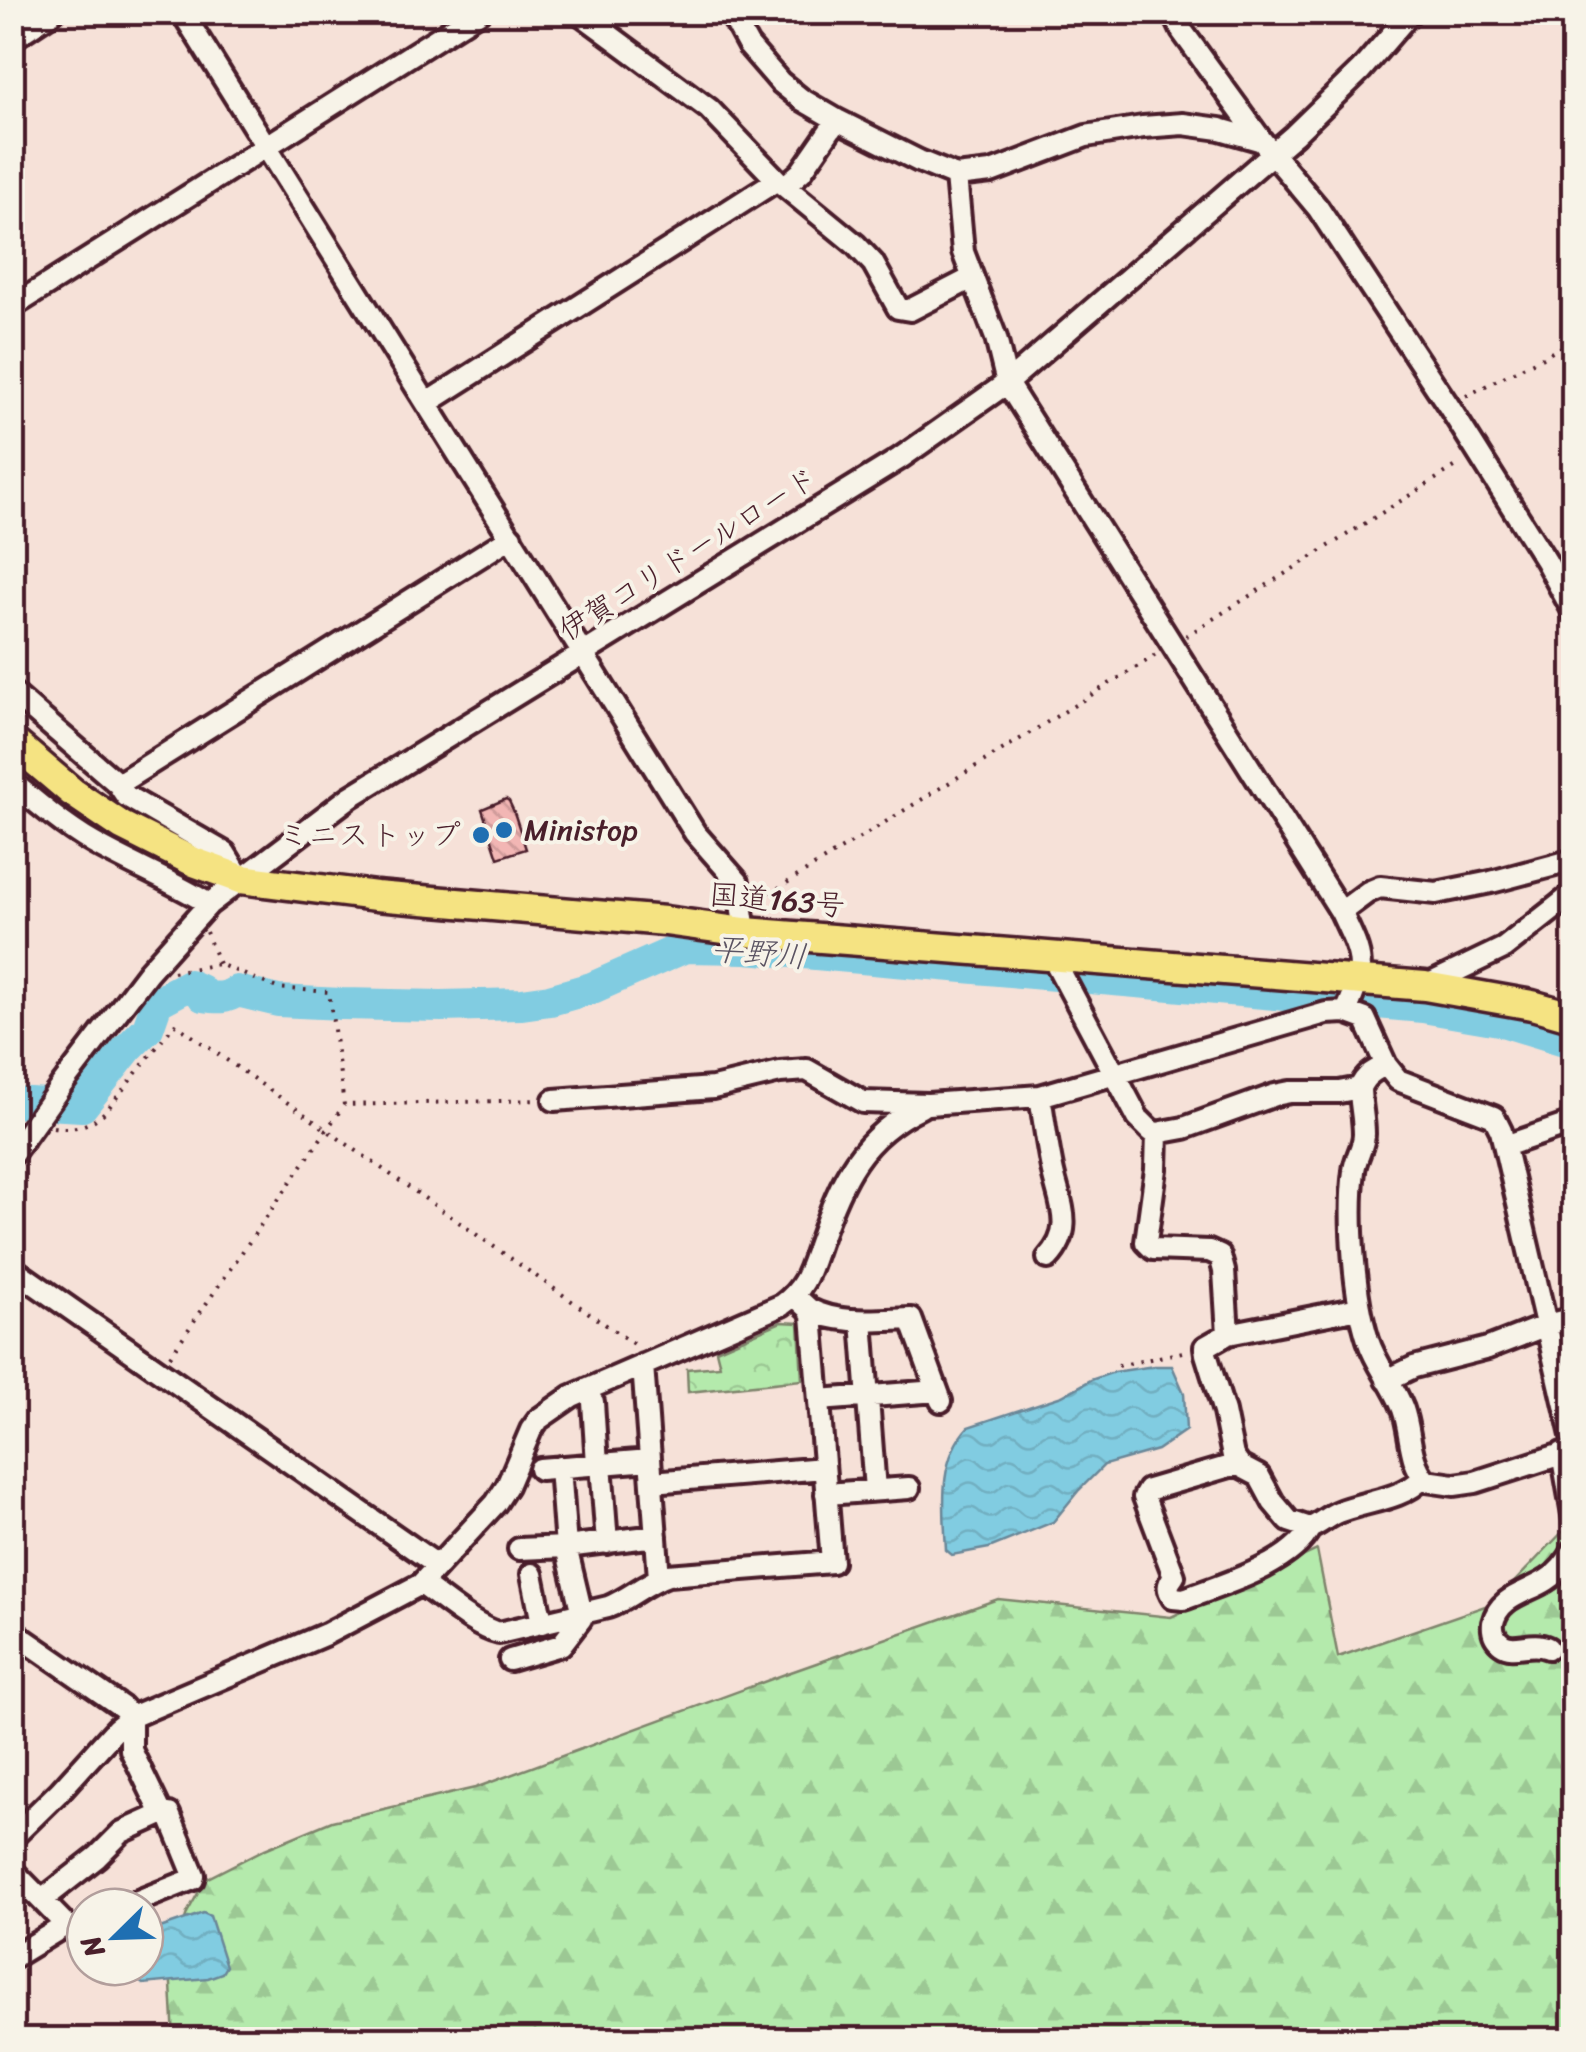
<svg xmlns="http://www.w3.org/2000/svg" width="1586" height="2052" font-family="Sriracha,'Klee One',sans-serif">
  <defs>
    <pattern id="forest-firs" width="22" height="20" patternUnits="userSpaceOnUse" patternTransform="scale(2.5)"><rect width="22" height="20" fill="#b4eaac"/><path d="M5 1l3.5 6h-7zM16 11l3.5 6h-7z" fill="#9cc894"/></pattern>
    <pattern id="park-crowns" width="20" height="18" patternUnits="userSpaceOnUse" patternTransform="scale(2.5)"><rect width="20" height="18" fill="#b4eaac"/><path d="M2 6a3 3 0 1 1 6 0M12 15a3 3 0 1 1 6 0" fill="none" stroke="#9cc894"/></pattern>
    <pattern id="water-waves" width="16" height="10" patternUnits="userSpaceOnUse" patternTransform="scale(2.5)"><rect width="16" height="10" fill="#81cce1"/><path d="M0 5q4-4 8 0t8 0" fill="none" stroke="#71afc1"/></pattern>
    <pattern id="building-back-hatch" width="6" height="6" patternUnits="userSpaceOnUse" patternTransform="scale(2.5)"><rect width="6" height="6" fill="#f2b6b4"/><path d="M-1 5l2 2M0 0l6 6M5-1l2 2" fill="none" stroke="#d19c9b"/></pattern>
  </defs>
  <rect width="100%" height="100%" fill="#f6e1d8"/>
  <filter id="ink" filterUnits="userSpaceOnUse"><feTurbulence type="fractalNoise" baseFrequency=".01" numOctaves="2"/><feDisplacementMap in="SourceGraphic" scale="20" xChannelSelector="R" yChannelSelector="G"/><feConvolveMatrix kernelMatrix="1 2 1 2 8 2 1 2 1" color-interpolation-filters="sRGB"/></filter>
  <g filter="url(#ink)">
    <path fill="url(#forest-firs)" stroke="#7f846c" stroke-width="2.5" d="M1573 1521V2039H174L170 1966 187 1913 206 1879 265 1849 332 1821 475 1788 788 1673 998 1599 1171 1617 1317 1550 1338 1657 1494 1603Z"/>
    <path fill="url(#park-crowns)" stroke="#7f846c" stroke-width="2.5" d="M781 1322 799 1323 802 1380 688 1392 687 1369 720 1366 716 1350Z"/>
    <path fill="url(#water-waves)" stroke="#6b8798" stroke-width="2.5" d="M1154 1366H1172L1184 1393 1186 1430 1157 1450 1104 1465 1079 1490 1053 1522 989 1548 952 1555 946 1550C944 1509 937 1460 968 1427L1062 1396 1091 1380 1114 1372Z
      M203 1913 210 1916 226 1966 222 1973 208 1978 143 1984 137 1980 131 1967H145V1937L160 1928Z"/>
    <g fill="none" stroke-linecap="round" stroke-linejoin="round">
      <path stroke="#81cce1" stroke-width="32" d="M12 1102 82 1106 127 1049 148 1028 157 1002 189 985 200 990 203 996C217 998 226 999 237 991L278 1001 342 1004 441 1006 522 1004 550 1000 592 988 685 947 746 948 1423 1007 1499 1020 1574 1043"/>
    </g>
    <path fill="url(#building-back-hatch)" stroke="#4a1f2b" stroke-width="2.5" d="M506 799 509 801 514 812 526 849 498 858 482 809Z"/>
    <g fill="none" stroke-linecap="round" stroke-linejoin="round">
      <g stroke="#4a1f2b" stroke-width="28">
        <path id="minor" d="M182 12 695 833 738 882 745 932
          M578 12 709 109 777 180 855 244 873 263 898 308 910 310 972 278
          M730 12 748 45 780 82 801 99 837 120 919 161 956 176 991 172 1086 136 1143 127 1183 124 1220 129 1262 141
          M1173 12 1182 31 1262 141 1318 208 1448 405 1546 561 1574 613
          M12 39 53 12
          M956 176 963 252 996 338 1007 383 1341 912C1363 959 1367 963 1346 1012
          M785 186 801 172 837 120
          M12 307 479 12
          M427 403 777 180
          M12 692 118 784 511 537
          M12 782C38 804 64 826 93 843 131 865 172 881 209 904
          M118 784 126 796 225 853 241 879
          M1341 912 1368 892 1380 887 1436 893 1491 882 1574 860
          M1052 956 1138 1118 1151 1131 1157 1133 1156 1169 1146 1242 1153 1249 1209 1251 1220 1256 1224 1271 1228 1334
          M1425 986 1504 948 1574 893
          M1386 1065C1375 1070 1365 1075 1360 1088 1360 1103 1364 1118 1364 1134 1364 1147 1355 1158 1354 1171 1348 1216 1354 1297 1368 1340 1376 1365 1394 1385 1403 1409 1412 1435 1408 1459 1426 1481L1454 1485 1475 1482 1574 1450
          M1040 1096C1044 1120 1047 1144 1052 1168 1059 1203 1076 1228 1048 1258
          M554 1100 713 1088 780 1072 807 1070 863 1102 928 1104 1040 1096 1326 1013 1346 1012 1365 1019 1386 1065 1398 1080 1494 1117 1501 1131 1574 1444
          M1157 1133 1184 1128 1275 1095 1290 1092H1339L1360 1088
          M1505 1146 1566 1125 1574 1126
          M12 1155 61 1086 148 972 209 904 350 797 899 459 1007 383 1294 135 1361 70 1411 12
          M12 1268 437 1565
          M1359 1308 1228 1334 1205 1347 1206 1354 1224 1412 1233 1456 1240 1466 1259 1476 1273 1502 1289 1521 1310 1528C1320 1524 1328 1516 1338 1512 1365 1501 1402 1500 1423 1478
          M809 1309C839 1325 878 1320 911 1319L941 1401
          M862 1321 875 1490
          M643 1365 659 1578
          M1387 1380 1414 1367 1488 1348 1547 1325 1574 1318
          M819 1400 937 1391
          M593 1402 597 1464
          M1562 1453 1574 1520
          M601 1464 607 1543
          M1240 1466H1230L1148 1490 1144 1497 1174 1576C1167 1585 1167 1589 1173 1598L1184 1599C1221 1585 1292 1565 1310 1528
          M540 1469 650 1460
          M652 1482 824 1468
          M826 1494 909 1488
          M519 1549 566 1547 656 1536
          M532 1574 542 1623
          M421 1584C442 1598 474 1627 499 1633L608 1607C629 1599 646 1582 668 1575L832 1562 812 1315 809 1309 795 1296
          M12 1631 122 1707 131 1717V1750L162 1814H169L194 1875 193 1879 123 1907
          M1548 1648C1531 1640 1514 1653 1502 1644 1495 1639 1492 1632 1493 1623 1499 1596 1527 1593 1547 1580 1559 1573 1567 1562 1574 1550
          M510 1660 561 1645 581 1619 582 1614 566 1547 560 1467
          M12 1838 60 1791 117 1728 131 1717 326 1634 421 1584 496 1503 507 1486 531 1430 539 1419 572 1396 782 1305C807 1287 810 1268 820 1240 841 1179 861 1136 921 1107
          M12 1870 66 1925 85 1933
          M42 1900 97 1857 122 1832 162 1814
          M12 1958 66 1925"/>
      </g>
      <g stroke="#4a1f2b" stroke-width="35">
        <path id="highway" d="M12 741 72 792 122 826 194 862 241 879 376 896 665 921 745 932 1425 986 1532 1005 1574 1017"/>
      </g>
      <path stroke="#4a1f2b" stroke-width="4" stroke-dasharray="2.5 8" stroke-linecap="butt" d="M1466 396 1574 341
        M1186 636 1461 463
        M758 891 772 892 1156 655
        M206 932 219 964
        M173 972 219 964 277 988 329 992 344 1105 538 1100
        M53 1127C74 1130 90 1126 106 1111L175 1024 639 1348
        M170 1356 344 1105
        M1118 1366 1187 1351"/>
      <use href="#minor" stroke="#f7f3e8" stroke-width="20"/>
      <use href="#highway" stroke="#f5e382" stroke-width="28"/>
    </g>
  </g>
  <g fill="#1f6fb2" stroke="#f7f3e8" stroke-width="4">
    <circle cx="504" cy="830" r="10"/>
    <circle cx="481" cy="835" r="10"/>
  </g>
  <g text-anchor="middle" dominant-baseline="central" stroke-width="8" stroke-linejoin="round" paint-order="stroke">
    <g font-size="30" fill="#4a1f2b" stroke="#f7f3e8">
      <text transform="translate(688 554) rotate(-32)">伊賀コリドールロード</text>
      <text transform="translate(777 900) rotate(5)">国道163号</text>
    </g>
    <g font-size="30" fill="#4a1f2b" stroke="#f7f3e8" text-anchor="start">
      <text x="524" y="830">Ministop</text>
      <text x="461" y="835" text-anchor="end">ミニストップ</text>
    </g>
    <g font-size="32" font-style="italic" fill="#5a5362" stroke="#f7f3e8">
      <text transform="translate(759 953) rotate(5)">平野川</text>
    </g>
  </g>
  <rect width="1586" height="2052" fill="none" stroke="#f7f3e8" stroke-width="50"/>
  <rect x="25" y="25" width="1536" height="2002" fill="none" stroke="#4a1f2b" stroke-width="4" filter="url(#ink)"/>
  <g transform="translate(115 1937) rotate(247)"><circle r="48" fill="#f7f3e8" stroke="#b29e9c" stroke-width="2.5"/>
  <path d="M0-8L18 38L0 25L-18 38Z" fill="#1f6fb2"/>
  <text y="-15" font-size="28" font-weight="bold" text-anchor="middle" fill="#4a1f2b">N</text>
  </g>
</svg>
